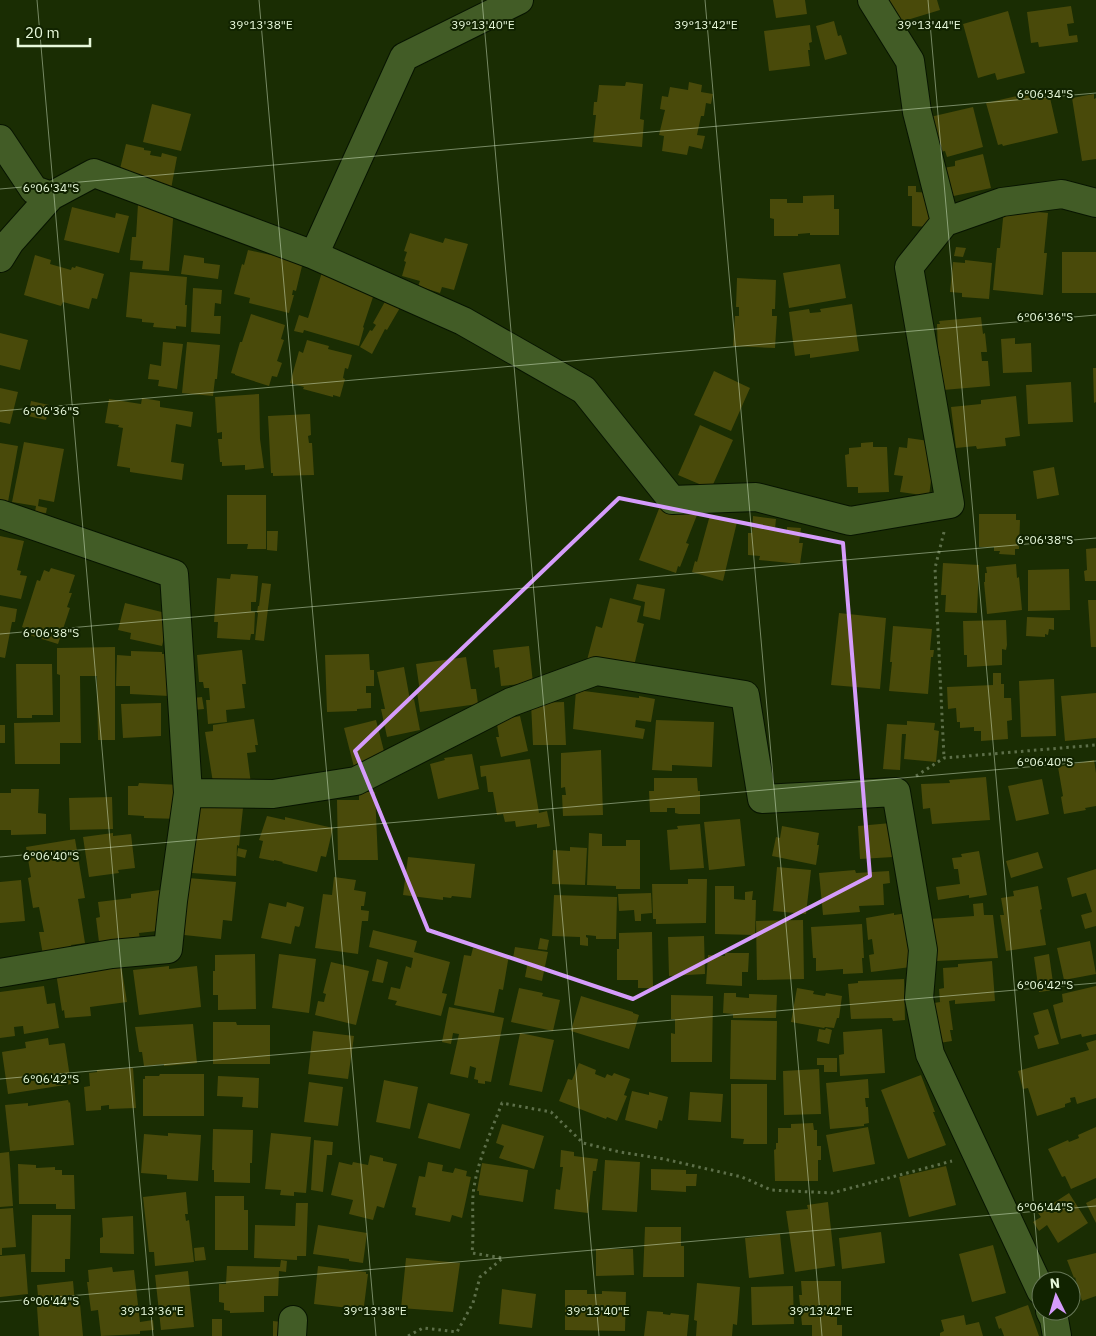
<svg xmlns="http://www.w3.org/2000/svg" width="1096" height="1336" font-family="'IBM Plex Sans',sans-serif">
  <rect width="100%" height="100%" fill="#1a2d03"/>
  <path fill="#494a0a" d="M773 0H805L807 14 776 18Z
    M887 0H937L940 10 894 24Z
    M1071 6 1074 23 1067 24 1069 36 1077 35 1078 42 1039 47 1038 42 1031 43 1027 12Z
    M1008 11 1025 73 997 80 995 73 978 78 963 24Z
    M834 21 838 36 841 35 847 54 825 60 816 26Z
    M810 25 812 42 809 43 810 50H808L810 66 769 71 764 31Z
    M626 82 643 84 640 119 644 120 642 147 593 142 596 115H593L594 102H597L599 85 625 86Z
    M689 82 702 85 701 92 713 94 711 104 706 103 704 116H701L697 135 705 136 702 149 689 146 687 155 662 151 664 136 659 135 665 110 660 109 662 96 668 97 670 87 688 90Z
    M1048 89 1058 133 1003 146 1002 144 998 145 986 103Z
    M1094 94V99L1096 98V159L1082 161 1072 98Z
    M152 104 191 114 181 151 143 142Z
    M973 107 983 147 947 157 945 151 936 153 930 117Z
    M126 144 144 148V150L151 151 150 155 161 157 162 153 177 157 171 189 118 177Z
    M983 154 991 188 949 197 943 168 955 166V161Z
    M908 186H916V192L933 193 930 227 912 226V196H908Z
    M834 195V209H839V235H810V233L798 234V236H774V219L770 218V199H787V203H803V196Z
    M138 204 174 207 169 271 142 269 143 261 130 260 132 237H136Z
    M72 207 115 218 116 213 129 216 119 253 64 240Z
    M1004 209 1048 213 1044 253H1047L1043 295 993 290 997 248H1000Z
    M410 233 443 243 445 238 468 244 454 290 442 287 440 293 418 286 420 281 402 276 406 262 404 261 407 252 404 251Z
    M956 247 966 248 963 257 954 256Z
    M248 250 303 262 296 291 293 290 292 295H294L289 313 249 303 250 298 234 294 242 264 244 265Z
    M1062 252H1096V293H1062Z
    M35 255 51 260 50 264 71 270 72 267 75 268 76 266 104 274 97 299 92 298 89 309 63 302 61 306 24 295Z
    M184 255 204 258V263L220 265 218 279 181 274Z
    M965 260 992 263 989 299 962 297V293L950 292 953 262 965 263Z
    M840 264 846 298 789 308 783 273Z
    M130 272 187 277 185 305H187L186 327 176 326V329L153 327 154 323 142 322V319L126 317Z
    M322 272 375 291 363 327 364 328 359 346 304 330 303 333 294 331 299 315 308 318Z
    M737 278 776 280 775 309H772V316H777L775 348 733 346 735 316H739V307H736Z
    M193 288 222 290 221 304 215 303 214 316H221L220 334 191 332Z
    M387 298 401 306 387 330 385 329 372 354 360 347 370 330 372 331 376 325 373 323Z
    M852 304 859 351 810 358V354L795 356 789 312 809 309 810 313 821 312 820 309Z
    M251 314 285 325 281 339 284 340 277 361 282 363 277 377 272 376 269 386 235 375V374L231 373 240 342H242Z
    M981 317 983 334 985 333 987 352H981L982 361H988L990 386 943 390 940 356H938L937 324H940L939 321Z
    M0 333 28 340 20 370 0 365Z
    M1015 338V344L1031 343 1032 372 1003 373 1001 339Z
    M307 340 329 346 328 349 352 355 348 369 345 368 343 378 345 379 340 397 333 395V397L303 389 304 387 290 383 299 351 303 353Z
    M163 342 183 344 177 389 158 386 159 380 148 379 150 364 161 366Z
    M187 342 220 345 217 379H215L213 396 182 393Z
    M1093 368H1096V402L1094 403Z
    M714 371 750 388 731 431 694 415Z
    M1071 382 1073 422 1028 424 1026 385Z
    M0 388 18 392 10 424 0 422Z
    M259 394 260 439 264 468 245 470V465L222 466V462H220L218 439H222V432L217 433 215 397Z
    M1016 396 1020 436 1005 438 1006 446 977 449 976 446 956 448 951 407 981 404V400Z
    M142 398 160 401V407L193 412 191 427 176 424 171 462 184 464 182 480 130 472V468L117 466 123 428 118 427 119 425 105 423 109 399 141 404Z
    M31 401 49 405 46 420 28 416Z
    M310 414 311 435 308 436 309 443H312L314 475 273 476V473H271L268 416Z
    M700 425 733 440 711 489 678 475Z
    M908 438 936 442 929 496 900 492 903 476 894 475 899 447 907 448Z
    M24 442 64 449 54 502 39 499 38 506 47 508 46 513 35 512 36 506 12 502Z
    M873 442V447H887L889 492 858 493V487H847L845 455 849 454V448L861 447V443Z
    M0 443 18 446 8 502 0 501Z
    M1054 467 1059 495 1037 499 1033 471Z
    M227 495H266V549H247L248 544H227Z
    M662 501 697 515 686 543 689 544 680 567 678 566 676 573 639 560Z
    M979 514H1016V520H1020L1019 549H1015V555L999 554 1000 551H994V547H979Z
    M710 515 737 522 723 581 692 572 695 561 697 562Z
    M753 516 776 519 775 529 787 530V527L801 528 799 543H803L800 564 759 560 760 556 748 555V533H752Z
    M267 531H278L277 551 267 550Z
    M0 536 24 541 17 570 21 571 20 575 27 576 21 599 0 595Z
    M1096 548V581H1085L1084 571 1087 570 1086 549Z
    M943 563 979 565 977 613 945 612 946 595H941Z
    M1016 564 1017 578 1019 577 1022 610 987 614 984 582H985V573H987L986 567Z
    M51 568 75 575 69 593H72L67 607 70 608 58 644 29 635 31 630 22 627 37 580 40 581 44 570 49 572Z
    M1069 569 1070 610 1028 611V570Z
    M231 574 258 576 256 602H251V611L255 612 254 634H251L250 640 217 638 218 622H214L217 578 230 579Z
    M262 583 271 584 264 641 255 640 258 613H257L258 606H259Z
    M637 584 665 589 660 620 643 616 645 602 633 599Z
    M610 598 641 606 637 622 644 624 634 666 587 660 596 626 602 628Z
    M1088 600H1096V647H1091Z
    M125 603 170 614 162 646 130 639 131 633 118 630Z
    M0 606 17 609 15 622H12L5 658 0 657Z
    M839 613 886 618 880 689 831 685Z
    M1027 617 1054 618V630L1049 629 1048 635 1045 634V637L1026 636Z
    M1006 620 1007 645 1006 650 1002 649V665L967 667V655H964L963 621Z
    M893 626 932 629 930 650H934L933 657H931L928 694 889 691 892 662H890Z
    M529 646 533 683 501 686 499 667 495 668 493 650Z
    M115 647V740H98L97 676H80L81 743H60V764H15L14 723 60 722V675L57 674V648Z
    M242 650 246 684H242L245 708 226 710 227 722 208 724 206 700H210L209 688H204L203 682H199L197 655Z
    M131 651 162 652V654H168L169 696 130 694V686H116L117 655 131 656Z
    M369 654 370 670H374V686H366V693H371V708L357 709V711L327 712 325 655Z
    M466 657 471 689H476L478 704 420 712 417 692H420L416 664Z
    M16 664H52L53 715H32V718H17Z
    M404 667 410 700 414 699 420 730 387 737 381 709H385L377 672Z
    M993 673H1001V684H1004V698H1011L1012 720 1007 721 1008 739 981 741V731H974V727L960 728V722H957L956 708 948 709 947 687 993 685Z
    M1054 679 1056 736 1021 737 1019 681Z
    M576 690 639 698V696L655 699 651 722 636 720 635 727 645 729 643 739 573 729Z
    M1096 693V738L1065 741 1061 696Z
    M202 697 204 709 193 710 192 698Z
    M564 702 566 745H533L531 703Z
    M161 703V736L123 738 121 704Z
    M520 716 528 751 501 757 496 737H499L497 724 501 722V720Z
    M254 719 258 745H255L256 752 247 753 251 784 214 789 205 732 213 731V725Z
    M376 720 386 759 354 767 344 728Z
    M656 720 714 722 712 767 672 765V771L652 770Z
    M907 721 935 723 934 730 939 731 936 762 904 759 906 734H902L900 770 883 769 887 724 907 725Z
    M0 725H5V743H0Z
    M601 750 603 815 563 816 562 795H566L565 787 561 788V753Z
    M472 754 479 789 438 799 430 764 445 760 444 758Z
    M530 759 539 813 547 811 550 826 537 828V824L516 827 515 821 505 822 503 814 497 815 493 792H488L486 776 481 777 480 766Z
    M1094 760 1096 773V806L1085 808 1086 810 1064 814 1061 797 1063 796 1058 767Z
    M986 777 990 820 932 824 930 808 923 809 921 784 950 783 949 780Z
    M654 778H697L698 791H700V814H679L675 813V808H667V812H650L649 791H654Z
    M1042 779 1049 814 1016 821 1008 786Z
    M139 783 181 785V819L144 818V816L128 815V786H138Z
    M11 789H39L38 813 46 814V834L11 835V830H0V793H11Z
    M359 792H375L378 860H338L337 800H359Z
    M112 797 113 829 70 830 69 798Z
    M199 803 243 808 239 846 237 845 236 876 192 873Z
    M267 816 285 820V817L333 828 326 857 321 856 317 872 282 863 283 862 274 860V861L259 858 263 841 259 840Z
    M740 819 745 866 709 870 704 822Z
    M891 823 893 857 860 859 858 826Z
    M700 824 704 868 670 870 667 830 678 829 677 826Z
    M782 826 819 833 817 845H819L816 865 772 856 776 837 780 838Z
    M113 833V836L131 834 135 868 118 870 119 873 89 877 83 837Z
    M589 833 602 834V846H626V840H640V889H616V886L587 885Z
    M75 839 85 898 78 899 85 943 71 945 72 948 43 955 39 932H44L39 907 33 908 28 878 31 877 26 847Z
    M570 847 587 848 585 885 552 884 553 850 570 851Z
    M238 848 247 850 245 858 237 856Z
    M979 851 987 895 969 898V895L938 900 936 887 960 884 958 869H954L952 858 962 857 961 854Z
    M1038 852 1043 868 1011 878 1006 861Z
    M408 857 475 864 471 898 452 896 451 898 443 897V900L403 895Z
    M777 867 811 870 806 914 773 911Z
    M1096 869V926L1085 929 1081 915 1092 912 1086 893 1072 897 1067 878Z
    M855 870 856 873 889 871 890 883 883 884 884 905 859 906 860 912 823 915 819 873Z
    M334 877 356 880 354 890 366 892 364 906H361V910L369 911 368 921H362L358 954 315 948 323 894 332 895Z
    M188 878 236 882 232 921 223 920 221 939 175 934Z
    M688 879H707L706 923 656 924V919H653L652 884H688Z
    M21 880 25 921 0 923V882Z
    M715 886H734V899L745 900V892L753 891 752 900H756L755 935 715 934Z
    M1038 886 1042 909 1040 910 1046 945 1006 951 1000 915H1004L1001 898 1014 896 1013 891Z
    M160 890 166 930 139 933 140 940 114 944V940L99 942 96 918 100 917 98 902 131 898V894Z
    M651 893 652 913 641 914V921H635L634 910 619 911 618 894Z
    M554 895 617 897 616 939H596V936L586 935V937L588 938V946L580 945V937L552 936Z
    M287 902 304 907 300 925 299 927 295 926 291 944 261 938 269 903 286 907Z
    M983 903 984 915H993L998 958 936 961 929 919 974 916 973 904Z
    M894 913V915L908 913 912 951H909L911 967 871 972 869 955 874 954 872 939 868 940 866 918Z
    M803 920 804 979 757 980 756 921Z
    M862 924 864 958H862L863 973 843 974V969L816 971V958H813L811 927Z
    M373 930 417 941 414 952 450 962 442 993 447 994 441 1016 395 1005 397 1001 388 999 391 987 400 989 406 966 411 968 413 958 369 947Z
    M652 932 653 988H638V980H617V949H619V933Z
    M704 936 705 974 669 976 668 937Z
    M540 938 549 940 547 950 538 949Z
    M1090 941 1096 974 1064 980 1057 948Z
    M515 947 548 952 542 981 525 977 528 961 513 958Z
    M473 948 509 955 503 990 499 989 494 1013 454 1005 464 955 471 956Z
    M725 953H749L748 972H742V986L706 984 708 955 725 956Z
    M255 954 256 1009 218 1010V995H213V971H215V955Z
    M279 954 316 959 309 1013 272 1008Z
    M1049 954 1054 990 1039 992 1034 957Z
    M377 959 388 962 383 983 372 981Z
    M992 961 995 1001 955 1004V1000L949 1001 953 1030H950L952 1041 939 1043 927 1004 947 1001 940 1002 939 989 944 988 943 968 958 967V964Z
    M331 962 369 971 356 1025 315 1015 318 1001 324 1002 326 994 323 993Z
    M121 964 127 1002 90 1007 91 1016 65 1018 64 1010 62 1011 56 973Z
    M169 966V969L197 966 201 1007 139 1015 133 970Z
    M904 979 905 1020 893 1021 892 1018 851 1019 848 984 858 983V981Z
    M44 986 47 1004 55 1003 59 1028 24 1034 23 1026 14 1027 15 1036 0 1038V992Z
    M1096 986V1034L1082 1037 1081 1034 1061 1039 1053 1005 1063 1002 1062 994Z
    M519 988 543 993 542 996 560 1000 553 1031 511 1022Z
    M797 988 814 991 813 994 825 996 826 993 842 996 839 1018H837L834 1028 825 1027 824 1028 791 1022Z
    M724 993H736V997L749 998V994L777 995 776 1018H733V1014L723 1013Z
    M671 995 713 996 712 1062H671V1033L675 1034V1019H671Z
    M581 996 633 1012V1013L639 1015 629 1049 571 1031Z
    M449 1007 504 1018 491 1082 485 1081V1084L478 1083V1080L474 1079 476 1068 470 1066 468 1078 450 1074 459 1034 453 1033 451 1044 442 1042Z
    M1048 1009 1059 1044 1038 1049 1034 1036 1039 1034 1033 1013Z
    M731 1020 777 1021 776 1080 730 1079Z
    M213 1022H236L237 1025H270V1064H213Z
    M193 1024 197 1063 164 1066V1064L144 1066 142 1052H139L135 1027Z
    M826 1028 832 1030 829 1044 817 1041 819 1029 825 1030Z
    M882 1029 885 1073 840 1076 839 1055 844 1054 843 1032Z
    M313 1031 354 1036 348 1079 308 1074Z
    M520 1033 554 1040 542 1092 509 1085Z
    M48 1038 49 1045 64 1043 65 1044 71 1084 8 1094 2 1052 26 1048 25 1042Z
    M1096 1040V1098L1077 1104 1075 1097 1070 1098 1071 1102 1065 1104V1107L1037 1116 1028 1088 1023 1089 1018 1071 1089 1050 1086 1043Z
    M817 1058H837V1072H824V1065H817Z
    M579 1063 596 1070 595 1074 605 1078 607 1074 612 1076 614 1073 630 1079 624 1095 627 1096 617 1121 607 1117 606 1119 559 1101 568 1079 572 1080Z
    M133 1068 136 1108 109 1109V1105L101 1106V1110L86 1111 84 1087 90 1086 89 1073 97 1072V1070Z
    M819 1069 821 1114 784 1115 783 1071Z
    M160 1074H204V1116H143V1079H145V1076H159Z
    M921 1075 935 1112H933L946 1145 908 1159 881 1090Z
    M218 1076 259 1078 258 1108 242 1107 243 1097 217 1096Z
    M868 1079 869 1098H865L866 1107H868L869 1123 864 1124V1126L830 1129 826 1083Z
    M384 1080 418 1087 410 1129 376 1122Z
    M309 1082 343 1087 338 1126 304 1122Z
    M731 1084H767V1144H743L744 1139 731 1138Z
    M632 1091 649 1095V1092L668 1097 662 1121 659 1120 657 1129 625 1120Z
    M690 1092 723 1094 721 1122 688 1120Z
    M68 1100 69 1103 70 1102 74 1145 10 1151 5 1105 28 1103V1106Z
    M428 1103 470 1114 460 1149 418 1138Z
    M813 1123 814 1130H817V1146H821V1160H818V1181H775L774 1150 776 1149V1143H778V1128H791V1124Z
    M502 1124 544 1136 534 1169 499 1158 504 1146 496 1143Z
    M868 1127 875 1164 833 1172 826 1135Z
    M1096 1127V1178L1071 1189 1065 1176 1062 1177 1048 1149 1068 1140 1069 1142 1079 1138 1078 1135Z
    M213 1129 253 1130 252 1163H250V1183L214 1182V1170H212Z
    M168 1133 201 1135 198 1181 167 1179V1175L141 1173 144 1134 168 1136Z
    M271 1133 311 1137 306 1193 294 1192V1196L280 1195 281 1190 265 1189Z
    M314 1140 333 1142 332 1155H327L323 1192 311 1190Z
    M561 1150 574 1152V1156L598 1159 596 1171H593L588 1213 554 1209 556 1189 560 1190 563 1167H560Z
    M9 1152 13 1206 0 1207V1153Z
    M370 1155 383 1158V1161L397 1164 384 1208 377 1206 373 1220 349 1214 353 1200 331 1195 339 1162 352 1165 353 1162 368 1165Z
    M605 1160 640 1162 637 1212 602 1210Z
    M428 1162 443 1165 442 1171 453 1173 455 1168 467 1171 466 1176 471 1177 462 1218 452 1215 450 1222 415 1215 416 1208 412 1207 419 1176 425 1177Z
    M482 1163 528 1170 523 1202 479 1195V1191H477Z
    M18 1164 36 1165V1168L55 1167V1170H62V1175H74L75 1209H56V1204H19Z
    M946 1166 956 1205 909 1217 899 1177Z
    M651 1169 686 1170V1174H697L696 1186H686V1192L651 1190Z
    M186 1192 188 1214H185L186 1221 189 1220 194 1262 155 1266 154 1252H149L143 1197Z
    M1069 1193 1088 1223 1058 1243 1047 1225 1039 1231 1033 1222 1041 1217 1038 1213Z
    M215 1196H244V1210H248V1250H215Z
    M1096 1198V1223L1086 1203Z
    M828 1202 835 1266 795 1272 786 1211 808 1209 807 1205Z
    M296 1203H308L306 1256H297V1260L254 1258 255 1225 295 1226Z
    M13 1208 16 1247 2 1248V1255H0V1209Z
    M32 1215H71L70 1259H65V1272H31Z
    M133 1216 134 1254 100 1253V1238L103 1237V1235L102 1218Z
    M318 1225 367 1233 363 1263 349 1261V1259L313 1254Z
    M645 1227H681V1246H684V1277H643Z
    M881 1232 885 1263 842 1269 839 1238Z
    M780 1234 784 1274 749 1278 745 1238Z
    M993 1245 1006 1293 972 1302 959 1254Z
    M204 1247 206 1260 195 1261 194 1248Z
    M596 1249H633L634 1275 596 1276Z
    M1096 1253V1296L1082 1301 1075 1277 1074 1278 1067 1260Z
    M25 1254 28 1294 0 1297V1256Z
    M406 1258 460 1263 453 1312 401 1308Z
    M281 1260 287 1261 286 1272 279 1271 278 1296H264V1312L230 1313V1311L224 1310V1303L219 1302V1284H226L227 1266 280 1267Z
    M318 1266 366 1272V1274H368L364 1306 359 1305 358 1309 314 1304Z
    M112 1267 113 1272 134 1270 140 1322 153 1320 154 1330 140 1331V1334L101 1336 98 1310 91 1311 87 1282H89L88 1270Z
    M188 1271 194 1327 161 1330 155 1275Z
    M73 1281 75 1304H80L83 1336H39L37 1307H39L37 1285Z
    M801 1281H841V1312L837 1311V1325H842V1336H812V1325H802L799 1295H802Z
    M697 1283 740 1287 737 1325 733 1324 732 1336H696L697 1321 694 1320Z
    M793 1286 794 1324 752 1325 751 1287Z
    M502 1289 536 1294 532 1328 499 1324Z
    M565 1290H587V1294H602V1291L626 1292 625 1331 565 1330Z
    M1028 1305 1039 1336H1004L1001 1328 999 1329 995 1317Z
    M647 1311 663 1312V1314L670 1315 671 1313 689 1315 687 1336H644Z
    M964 1315 966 1325 979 1322 983 1336H940V1333L944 1331 941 1320Z
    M212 1319H222V1336H212Z
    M273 1321 282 1322V1336H273Z"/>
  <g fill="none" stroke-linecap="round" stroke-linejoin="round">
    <g stroke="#071400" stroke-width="30">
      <path id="minor" d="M872 0 910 61 917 112 945 222
        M0 139 34 190 51 196
        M314 255 463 321 584 390 672 500 756 497 850 521 950 504 909 267 945 222 1002 202 1062 194 1096 203
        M0 258 10 242 51 196 94 173 314 255 404 57 519 0
        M0 514 174 574 188 793 273 794 356 781 511 702 596 671 745 695 762 799 896 792 923 950 919 998 930 1054 1041 1291
        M0 973 112 954 168 949 173 901 188 793
        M1050 1311 1054 1319 1057 1336
        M292 1336 293 1320"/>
    </g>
    <path stroke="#5d6f49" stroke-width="3" stroke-dasharray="2.5 4" stroke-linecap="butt" d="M944 532 935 568 944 758
      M916 776 944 758 1096 745
      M408 1336 423 1328 457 1332 473 1303 480 1277 503 1258 472 1253C474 1233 472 1214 473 1195 476 1164 491 1132 502 1103L551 1112 583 1143 620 1152 664 1159 742 1177 771 1190 832 1193 952 1161"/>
    <use href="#minor" stroke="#425c26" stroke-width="28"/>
  </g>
  <path fill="none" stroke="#d59cfb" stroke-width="4" stroke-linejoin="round" d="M619 498 843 543 870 876 633 999 428 930 355 751Z"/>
  <path fill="none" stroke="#e7f8da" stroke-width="1" stroke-opacity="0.45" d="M37 0 153 1336M259 0 376 1336M482 0 599 1336M705 0 822 1336M928 0 1041 1291M0 189 1096 93M0 411 1096 315M0 634 1096 538M0 857 1096 761M0 1079 1096 983M0 1302 1096 1206M1043 1311 1045 1336"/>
  <g font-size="12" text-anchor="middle" fill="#e7f8da" stroke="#112300" stroke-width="4" stroke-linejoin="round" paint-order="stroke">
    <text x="261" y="29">39°13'38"E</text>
    <text x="483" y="29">39°13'40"E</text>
    <text x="706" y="29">39°13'42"E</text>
    <text x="929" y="29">39°13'44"E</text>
    <text x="1045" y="98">6°06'34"S</text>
    <text x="51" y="192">6°06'34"S</text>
    <text x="1045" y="321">6°06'36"S</text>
    <text x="51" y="415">6°06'36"S</text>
    <text x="1045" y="544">6°06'38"S</text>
    <text x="51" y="637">6°06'38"S</text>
    <text x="1045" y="766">6°06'40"S</text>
    <text x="51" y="860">6°06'40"S</text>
    <text x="1045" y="989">6°06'42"S</text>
    <text x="51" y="1083">6°06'42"S</text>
    <text x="1045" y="1211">6°06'44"S</text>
    <text x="51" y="1305">6°06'44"S</text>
    <text x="152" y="1315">39°13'36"E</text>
    <text x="375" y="1315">39°13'38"E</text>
    <text x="598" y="1315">39°13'40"E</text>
    <text x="821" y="1315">39°13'42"E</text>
  </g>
  <g transform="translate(1056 1296) rotate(355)"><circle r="24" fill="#112300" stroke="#677857"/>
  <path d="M0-4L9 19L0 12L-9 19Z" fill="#d59cfb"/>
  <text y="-8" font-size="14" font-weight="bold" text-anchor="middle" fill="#e7f8da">N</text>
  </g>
  <path d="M18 38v8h72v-8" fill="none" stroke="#e7f8da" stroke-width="2.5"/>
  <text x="25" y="38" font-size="15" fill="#e7f8da" stroke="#112300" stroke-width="4" paint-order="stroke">20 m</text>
</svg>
